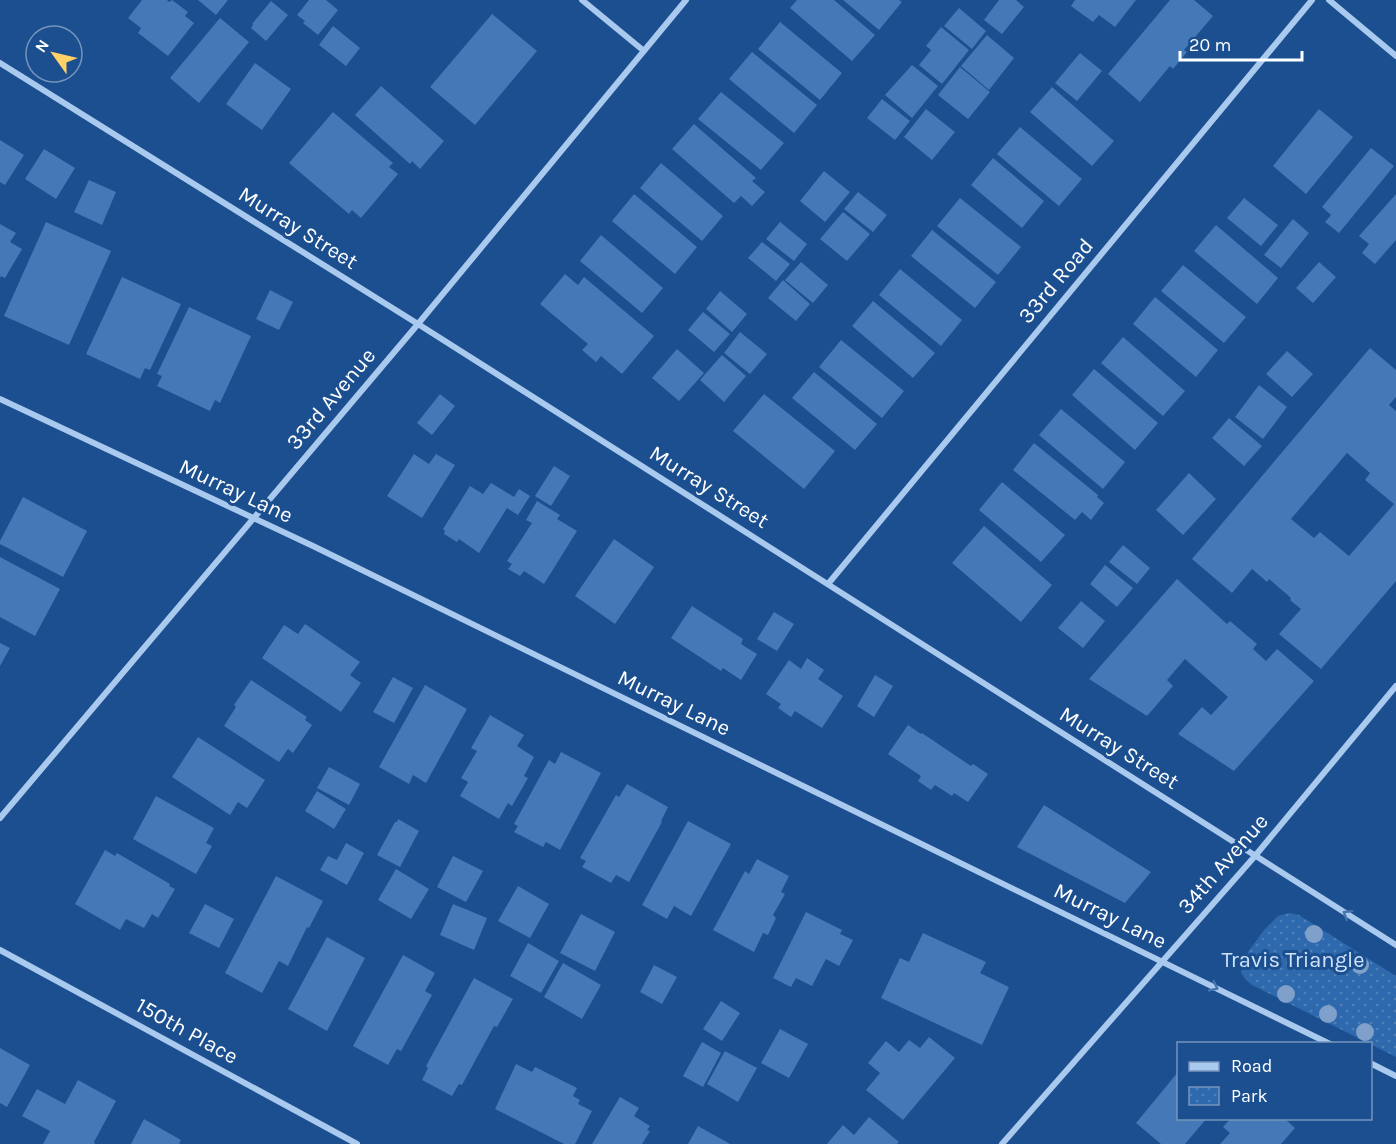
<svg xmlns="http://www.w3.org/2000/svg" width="1396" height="1144" font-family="Karla,sans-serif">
  <defs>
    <pattern id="park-dots" width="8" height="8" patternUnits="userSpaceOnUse" patternTransform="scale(1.5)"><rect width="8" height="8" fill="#2e69ad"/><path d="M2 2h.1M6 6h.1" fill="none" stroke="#4d80b9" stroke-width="1.8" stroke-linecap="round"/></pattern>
  </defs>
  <rect width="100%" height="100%" fill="#1b4f8f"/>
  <path fill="url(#park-dots)" d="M1289 913 1299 915 1396 976V1057L1252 985 1246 980 1241 973 1243 959 1264 930 1278 916Z"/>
  <path fill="#4478b7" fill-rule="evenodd" d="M142 0H167L169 2 172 0 188 12 185 16 194 23 168 56 138 33 141 28 128 18Z
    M198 0H228L216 15Z
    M309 0H326L338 10 318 35 303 23 305 21 297 15Z
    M797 0H834L875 35 852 61 790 8Z
    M843 0H899L902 2 879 30Z
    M999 0H1016L1024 7 1002 34 984 20Z
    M1075 0H1136L1115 27 1099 15 1093 22 1071 6Z
    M1170 0H1194L1213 16 1184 50 1187 52 1173 69 1170 66 1140 102 1108 74Z
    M271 1 288 15 266 41 251 28 253 25 252 24Z
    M959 8 986 31 972 49 944 26Z
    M492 14 537 51 475 125 430 87Z
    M220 18 249 42 199 103 170 78Z
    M780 22 842 73 820 100 758 49Z
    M333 26 360 48 346 66 319 45Z
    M941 27 969 50 942 84 919 65 931 50 926 46Z
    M987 35 1014 58 989 90 961 66Z
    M752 52 817 105 794 133 729 79Z
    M1080 53 1102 71 1077 101 1055 83Z
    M255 63 291 89 262 130 226 104Z
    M912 65 938 86 912 118 885 95Z
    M960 67 990 92 968 119 938 95Z
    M381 86 444 141 420 169 412 161 410 164 355 115Z
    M1052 87 1114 141 1092 166 1030 112Z
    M721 92 784 143 761 170 698 119Z
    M882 99 910 121 895 140 867 118Z
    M926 109 955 132 932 160 904 137Z
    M1319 109 1353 137 1306 194 1273 166Z
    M333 112 393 163 389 167 398 174 361 218 352 210 349 214 289 163Z
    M694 124 756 178 752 181 765 192 752 206 741 196 734 203 672 149Z
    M1020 127 1082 179 1059 206 997 154Z
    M0 140 24 155 5 185 0 182Z
    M1371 148 1394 166 1339 233 1325 222 1331 215 1322 207Z
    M44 149 75 168 56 199 25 179Z
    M993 158 1044 201 1022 228 971 185Z
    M661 163 723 216 702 241 640 188Z
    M824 171 850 192 825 222 800 201Z
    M89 180 116 192 102 225 74 212Z
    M858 192 887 215 873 232 844 209Z
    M634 194 697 247 675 274 612 221Z
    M1396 194V240L1375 264 1362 253 1369 244 1359 236Z
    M960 198 1021 247 998 275 937 226Z
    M1244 198 1278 225 1261 246 1227 218Z
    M843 212 870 234 847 261 820 239Z
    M1293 219 1309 233 1281 268 1264 255Z
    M46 222 111 251 69 345 4 316Z
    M780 222 807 244 794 261 766 239Z
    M0 224 16 233 10 242 22 249 5 278 1 276 0 278Z
    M1216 225 1278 278 1257 304 1194 251Z
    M932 230 996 282 975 308 911 256Z
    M601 235 663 288 642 313 580 261Z
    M762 242 790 264 776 281 748 258Z
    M801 262 828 285 813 303 785 280Z
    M1319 262 1336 277 1313 303 1296 288Z
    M1183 265 1246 317 1224 343 1161 291Z
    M900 269 962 320 941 346 879 295Z
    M565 274 578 285 584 277 654 336 622 374 601 356 596 362 582 350 588 344 540 304Z
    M122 277 181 304 150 370 145 368 140 379 86 354Z
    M783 280 810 304 796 321 768 298Z
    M270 290 293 302 279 330 256 319Z
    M720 291 747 314 732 332 706 309Z
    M1155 297 1218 350 1196 377 1133 324Z
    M873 301 935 353 913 378 852 326Z
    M189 307 251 336 220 403 215 400 210 411 157 386 162 376 157 374Z
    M703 312 730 334 714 352 688 330Z
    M740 332 767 354 750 374 724 353Z
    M1123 337 1185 391 1163 416 1101 363Z
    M841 340 904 391 882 418 819 367Z
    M1370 348 1396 370V397L1389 405 1396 411V581L1321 669 1279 634 1301 609 1290 600 1291 598 1269 579 1267 582 1252 569 1232 593 1192 559ZM1347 453 1370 473 1365 480 1394 504 1349 556 1320 532 1314 538 1291 519Z
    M677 349 704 373 679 401 652 378Z
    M1287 351 1313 374 1292 397 1266 374Z
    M722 355 746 376 724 402 700 380Z
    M1094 369 1158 423 1135 450 1072 395Z
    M814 372 877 424 855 450 792 398Z
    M1259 385 1287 407 1263 439 1235 417Z
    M440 394 455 406 432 435 417 423Z
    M764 394 835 451 804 489 733 431Z
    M1061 409 1125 462 1103 489 1039 435Z
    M1229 418 1262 446 1244 466 1212 438Z
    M1034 443 1098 495 1097 497 1104 503 1091 520 1082 512 1075 520 1013 470Z
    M414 454 429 464 436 454 455 465 422 518 387 496Z
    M554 466 570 476 551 506 535 496Z
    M1189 473 1216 499 1183 535 1156 510Z
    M1002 482 1065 535 1041 562 979 510Z
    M491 483 514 497 519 489 530 496 518 515 507 508 479 553 459 539 457 542 444 534 445 531 443 529 470 486 483 494Z
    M23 497 87 531 63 577 0 544V541Z
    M537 501 560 515 557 519 577 531 544 584 524 571 520 576 508 569 512 564 507 561 532 523 526 520Z
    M984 526 1052 585 1021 622 952 563Z
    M614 539 654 567 615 624 575 596Z
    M1123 545 1150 568 1137 584 1109 562Z
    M0 557 60 589 35 636 0 617Z
    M1105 565 1133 588 1117 607 1090 584Z
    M1177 579 1227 624 1230 621 1257 644 1253 649 1266 661 1277 649 1314 681 1234 771 1178 734 1202 707 1211 715 1228 697 1185 659 1167 680 1173 686 1147 716 1089 679Z
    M1081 601 1105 621 1083 648 1058 628Z
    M692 606 743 639 741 644 757 654 741 680 723 668 721 671 671 638Z
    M774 612 794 624 777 651 757 639Z
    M305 624 360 662 350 675 361 683 341 712 262 658 284 625 298 634Z
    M0 643 10 648 0 666Z
    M807 658 824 670 818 679 843 696 822 728 795 711 791 717 778 708 781 704 766 694 789 660 801 669Z
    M875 675 893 686 874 717 857 706Z
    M393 677 413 688 394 723 373 712Z
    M251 680 307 717 305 720 312 725 293 753 288 749 279 762 224 726 236 707 234 705Z
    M425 685 467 709 426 783 413 775 409 784 379 767Z
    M490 715 524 735 517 746 534 757 524 776 528 778 512 806 508 803 499 819 460 796 468 782 461 778 477 751 471 748Z
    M908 725 921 734 922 733 971 766 973 764 988 774 968 802 954 793 952 796 935 785 931 790 918 781 921 776 888 754Z
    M198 737 265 780 247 808 238 802 230 815 172 777Z
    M561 752 601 773 560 850 546 842 543 847 514 832 518 826 514 824 549 760 555 764Z
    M329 767 360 784 349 805 317 788Z
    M627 784 668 807 661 821 662 822 629 882 616 875 611 883 582 867 586 861 580 858 616 795 619 797Z
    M317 791 346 809 334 829 305 811Z
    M156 796 214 828 206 843 212 846 196 874 133 839Z
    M1044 805 1151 872 1125 903 1017 847Z
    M398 819 419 831 400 867 377 855 395 822H397Z
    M688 821 731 844 691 916 674 906 667 919 642 905Z
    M346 843 364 853 347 885 320 870 328 856 337 860Z
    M105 850 115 856 117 853 170 884 169 886 175 889 158 918 152 914 144 928 126 919 120 930 75 904Z
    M453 856 483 871 466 902 437 887Z
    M757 859 789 876 781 892 785 894 773 915 776 918 768 935 763 933 754 952 713 930 745 871 749 874Z
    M396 869 429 889 411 919 378 900Z
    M276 876 323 901 309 928 307 927 288 966 279 961 262 993 225 973Z
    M518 886 549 904 530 938 498 921Z
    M205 904 234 919 219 948 189 933Z
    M453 904 487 918 474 950 440 935Z
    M806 912 842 930 840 934 853 940 839 966 826 959 812 986 796 978 791 987 773 978Z
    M581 914 615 932 595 971 560 953Z
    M923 933 986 962 980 973 1009 987 982 1045 881 998 900 958 909 962Z
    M327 937 365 958 327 1031 288 1009Z
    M528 943 559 961 541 993 510 976Z
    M403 955 435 973 425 991 432 995 401 1051 397 1049 388 1065 353 1046Z
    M563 963 601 985 582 1019 544 997Z
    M654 965 677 977 662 1004 640 992Z
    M474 978 513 999 497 1027 494 1026 462 1085 459 1084 452 1096 422 1080 428 1068 426 1066Z
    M721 1001 740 1013 722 1041 703 1029Z
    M780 1029 808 1044 789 1078 761 1063Z
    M929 1037 955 1058 903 1120 866 1090 880 1073 868 1063 886 1041 899 1052 909 1040 920 1048Z
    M702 1042 721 1053 703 1087 683 1076Z
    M0 1048 30 1065 7 1107 0 1103Z
    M725 1051 757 1068 738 1102 707 1084Z
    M516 1064 532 1072 535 1067 577 1088 573 1096 580 1100 578 1104 592 1111 575 1144H564L495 1109Z
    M1178 1072V1118H1207L1185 1144H1161L1136 1123Z
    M78 1080 116 1101 94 1142 95 1144H43L50 1131 22 1116 37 1089 65 1104Z
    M620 1097 639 1108 634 1116 650 1126 647 1130 650 1131 642 1144H592Z
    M869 1117 899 1142 897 1144H827L843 1125 854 1135Z
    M1231 1118H1284L1295 1128 1281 1144H1220L1230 1133 1223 1127Z
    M144 1119 181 1140 179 1144H131Z
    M698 1126 730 1144H688Z"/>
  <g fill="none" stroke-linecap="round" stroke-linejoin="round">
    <path stroke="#a9c9ee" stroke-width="6" d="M582 0 644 51
      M1329 0 1396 56
      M0 63 418 324 1396 945
      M0 399 313 546 1330 1044
      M828 584 1312 0
      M0 818 418 324 686 0
      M0 950 357 1144
      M1370 1063 1396 1076
      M1002 1144 1255 856 1396 686"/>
  </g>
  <g fill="#7ea0ca">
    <circle cx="1314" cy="934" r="9"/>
    <circle cx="1360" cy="965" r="9"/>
    <circle cx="1286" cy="994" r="9"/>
    <circle cx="1328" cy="1014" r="9"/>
    <circle cx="1365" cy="1032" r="9"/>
  </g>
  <defs><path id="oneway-chevron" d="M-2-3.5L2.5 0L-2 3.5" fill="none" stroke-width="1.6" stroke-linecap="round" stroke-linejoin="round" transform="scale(1.5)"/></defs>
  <g stroke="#4674ac">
    <use href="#oneway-chevron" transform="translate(1347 914) rotate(-148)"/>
    <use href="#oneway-chevron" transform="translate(1214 987) rotate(26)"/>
  </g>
  <g text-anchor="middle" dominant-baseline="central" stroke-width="6" stroke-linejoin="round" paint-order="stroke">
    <g font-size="22" fill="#fff" stroke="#1b4f8f">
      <text transform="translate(298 228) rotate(32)">Murray Street</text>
      <text transform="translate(1056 281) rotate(-50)">33rd Road</text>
      <text transform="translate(331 399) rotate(-50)">33rd Avenue</text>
      <text transform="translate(709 487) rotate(32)">Murray Street</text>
      <text transform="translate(236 491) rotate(25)">Murray Lane</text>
      <text transform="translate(674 703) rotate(26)">Murray Lane</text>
      <text transform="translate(1119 748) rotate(32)">Murray Street</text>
      <text transform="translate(1223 864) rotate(-49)">34th Avenue</text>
      <text transform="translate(1110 916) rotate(26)">Murray Lane</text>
      <text transform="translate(187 1031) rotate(29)">150th Place</text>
    </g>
    <g font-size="22" fill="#cfe3fa" stroke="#1b4f8f">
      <text x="1293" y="960">Travis Triangle</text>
    </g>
  </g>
  <rect x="1177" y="1042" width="195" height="78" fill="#1b4f8f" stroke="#7695bc" stroke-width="1.5"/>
  <rect x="1189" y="1062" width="30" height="9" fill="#a9c9ee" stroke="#7695bc" stroke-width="1.5"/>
  <text x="1231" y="1072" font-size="18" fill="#ffffff">Road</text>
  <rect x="1189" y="1087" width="30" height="18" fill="url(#park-dots)" stroke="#7695bc" stroke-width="1.5"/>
  <text x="1231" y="1102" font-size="18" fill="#ffffff">Park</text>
  <g transform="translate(54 54) rotate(304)"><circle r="28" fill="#1b4f8f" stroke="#7695bc" stroke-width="1.5"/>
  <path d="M0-4.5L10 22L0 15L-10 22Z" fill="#ffd166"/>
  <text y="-9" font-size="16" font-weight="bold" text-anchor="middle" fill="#ffffff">N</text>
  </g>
  <path d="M1180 51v9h122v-9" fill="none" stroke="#ffffff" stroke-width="3"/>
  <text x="1189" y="51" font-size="18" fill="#ffffff" stroke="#1b4f8f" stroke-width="4.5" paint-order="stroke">20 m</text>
</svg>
